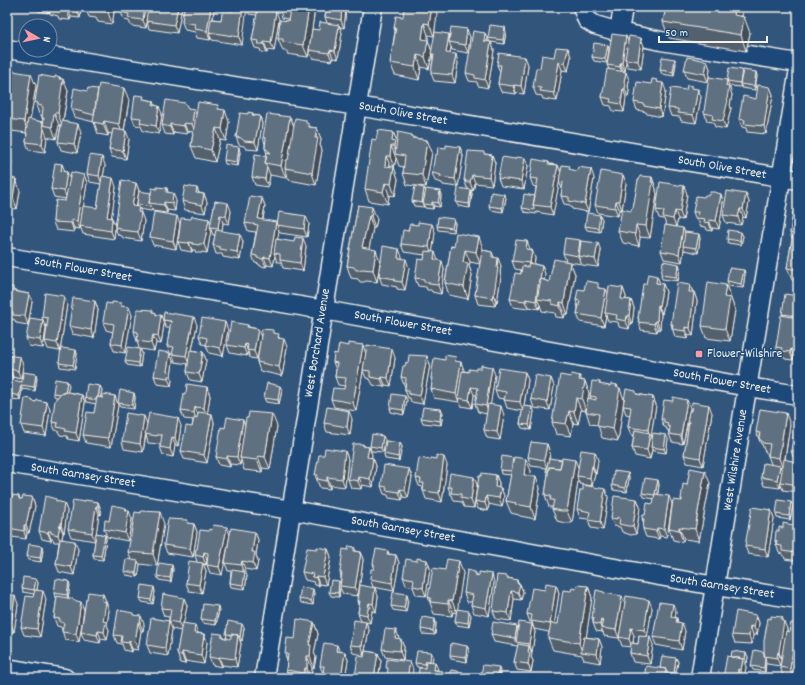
<svg xmlns="http://www.w3.org/2000/svg" width="805" height="685" font-family="Dekko,sans-serif">
  <rect width="100%" height="100%" fill="#32557c"/>
  <filter id="ink" filterUnits="userSpaceOnUse"><feTurbulence type="fractalNoise" baseFrequency=".025" numOctaves="2"/><feDisplacementMap in="SourceGraphic" scale="8" xChannelSelector="R" yChannelSelector="G"/><feConvolveMatrix kernelMatrix="1 2 1 2 8 2 1 2 1" color-interpolation-filters="sRGB"/></filter>
  <g filter="url(#ink)">
    <g fill="none" stroke-linecap="round" stroke-linejoin="round">
      <g stroke="#f4f1e8" stroke-width="21">
        <path id="minor" d="M582 7 587 20 595 25 619 32 661 41 798 63
          M619 32 623 7
          M7 49 357 106 798 180
          M7 257 324 310 748 387 798 395
          M7 463 291 510 715 586 798 599
          M7 668 65 678
          M264 678 373 7
          M700 678 798 75"/>
      </g>
      <use href="#minor" stroke="#1f4a7a" stroke-width="18"/>
    </g>
    <path fill="#52606e" stroke="#f4f1e8" fill-rule="evenodd" d="M24 7H81V8L80 18 71 17 70 20 59 19 58 16 50 14 48 10V13L38 11V10Z
      M85 7H115L112 24 98 22 96 18 89 17Z
      M182 7 177 33 149 29 147 22 146 28 131 26 129 21 124 20 121 12Z
      M184 7H214V9L213 19 221 20 223 10 217 9 216 7H231L230 10 242 45 212 40 210 36V40L197 38 195 32 185 30 182 22Z
      M264 7V9L279 19 274 51 267 50V53L261 52 260 49 255 48 252 40 257 15 249 14 248 10Z
      M327 7H346V8L344 28 340 27 342 33 338 59 333 58 332 61 312 58 309 50 319 30 327 23 325 17Z
      M666 7H743L742 17 750 33 746 51 669 38 663 22Z
      M315 8 308 57 287 54V51H283L278 39 288 21V19L282 18 280 10Z
      M437 14 434 36 428 35V40L432 51 449 34 450 37H470L468 53 452 50 451 47 450 54 458 63 455 83 434 81 431 73 433 59 432 54 429 69 421 67 419 80 395 75 390 63 395 31 394 28 403 17Z
      M506 32 504 44 491 42 494 50 488 88 478 86 477 82 469 81 466 73 490 42 488 38Z
      M626 36 628 42 644 46 641 69 628 67 626 61 625 71H623L629 80 628 87 629 91 628 97H626L624 112 613 111 611 106 605 105 602 97 609 69 607 65Z
      M568 48 571 57 568 71 562 70 557 101 543 99 542 96 536 95 533 87 540 68 554 57Z
      M609 49 607 63 594 61 592 57Z
      M525 57 528 65 524 94 516 93V94L501 92 498 84 500 72 497 65Z
      M707 61 710 69 708 82 687 78 684 70Z
      M676 63 674 76 662 74 660 70Z
      M742 72H756L757 76 755 90 742 88 741 86V87L730 86V90L732 95 730 105 731 108 726 129 715 127 713 122 707 121 704 111 727 80Z
      M7 75 36 86 30 120 43 122 42 117 41 115 39 114 35 102 55 78 60 77 68 91 63 121 81 132 77 153 61 150 58 142 61 125H59L56 139 47 137 45 152 29 150 26 142 27 136 26 133 12 131 11 130 9 142H7V107H9V101L7 95Z
      M657 80 658 83 666 91 662 117 647 114 646 112 637 110 634 102 651 84Z
      M770 87 773 95 766 134 747 132 746 128 742 127 739 119 756 99Z
      M692 88 701 97 696 123 681 121 680 117 671 116 668 108 686 90Z
      M98 90 129 100 124 131 129 139 126 159 112 157 109 149 112 134 108 133V136L98 134 94 122 74 117 71 109 87 91Z
      M145 99 154 101 155 105 162 114 159 134 143 131 141 126 135 125 132 117Z
      M188 108 196 114 220 109 229 122 226 141 220 140 215 162 196 158 191 146 193 132 187 131V134L173 132V135L165 134 162 125Z
      M253 113 254 115 260 116 262 124 258 150 246 149 244 146 239 145 236 137 248 114Z
      M290 117 294 126 308 124 310 127 317 128 321 140 320 145 322 150 316 185 289 180 286 174V178L270 175 268 187 255 185 252 177 267 156V154L265 148V144L263 137Z
      M393 132 397 141 412 135 414 138 427 140 432 152 426 187 407 185 403 173 404 167 399 166 396 158 394 168 398 179 395 196 389 195 388 204 369 201 365 189Z
      M460 147 463 156 458 187 443 185 442 183 435 181 432 173 437 155 446 148Z
      M7 150 12 162 9 178 20 191 17 209 8 208 7 217Z
      M240 152 238 166 225 164 224 160Z
      M485 154 492 155 495 163 492 185 475 183 473 191 471 190 472 194 470 208 458 206 456 202 468 190V188H467L464 180Z
      M525 158 528 166 524 189 501 186 498 178 515 159Z
      M549 162V164L558 165 561 173 571 170 594 178 588 212 572 209 570 205 564 204 561 196 562 189 559 181 553 215 536 212V214L524 212 522 208 535 196 536 187 533 186 530 178Z
      M62 164 65 172H67L70 178 84 175 87 183 82 214 97 208 101 184 90 182 87 174 105 165 103 177 116 187 111 218H112L115 226 136 183 139 191 136 207H138L137 204 151 193 157 189 167 188 168 192 176 201 175 211 167 210V213L152 211V209L151 211 139 209 144 221 141 241 123 238 122 236 118 235 115 228 114 239 83 234 80 226V229L74 228V232L56 230 53 222 55 207 65 201 66 199 54 197 51 189Z
      M623 175 626 183 622 210 619 209 618 216 598 213 595 205Z
      M652 177 656 189V191L657 194 650 238 640 237 639 246 623 243 618 231 633 208 639 180Z
      M197 188 199 193 204 194 207 202 205 213 185 210 182 201Z
      M424 188 425 190 441 195 440 207 434 206 433 209 425 208 424 206V207L414 206 412 201Z
      M687 194 683 220 678 219 676 227 666 225 664 219 659 218 656 210Z
      M721 194 723 202 719 229 712 228V231L707 230 706 227 700 226 698 220H696L693 212 704 197 709 195Z
      M746 194 749 202 746 218 743 217 741 225 726 223 723 215Z
      M262 198 265 206 263 220 277 225 309 224 307 237 280 233 279 231 277 239 306 246 303 271 283 268 281 262H277L275 256 273 266 267 265 266 267 260 266 259 264 255 263 252 255 256 232 248 231 245 223Z
      M506 198 503 212 491 210 489 206Z
      M215 201 231 211 229 224 223 223 222 231 243 242 240 260 223 257 222 254H216L213 245 215 235H213L211 230 207 253 202 252V253H196L195 250H192V252L181 250 178 242 191 219H209L211 224Z
      M798 203V281L792 280 787 268 792 239 790 233Z
      M358 205 377 219 375 228H373L369 248 380 262 377 282 366 281 364 282H360L358 279 351 278 347 266Z
      M602 219 600 232 587 230 585 226Z
      M455 223 454 232 438 230 437 226Z
      M180 224 176 249 153 245 150 237Z
      M683 228 685 234 700 238 698 253 684 250V249L682 262 664 259 661 251Z
      M408 231 435 232 432 252 444 269 441 294 432 292 431 290H427L426 287 418 286 415 278 424 260 425 255 404 252 401 244Z
      M743 236 741 245 728 243 727 239Z
      M580 240 581 242 601 251 598 267 582 265 581 263V264L570 262 575 274 568 315 565 314 564 318 556 317 555 313 542 311 540 305 539 309 529 307 528 309 513 307 510 299 521 274V270L515 269 512 261 530 250H532L535 258 534 264 542 266 545 274 544 280 549 282 566 261 563 253Z
      M451 246 483 249V250L492 252 494 257 501 266 500 273 501 276 497 302H496L495 306 478 304 475 295 480 264 470 262 469 266 472 275 468 299 449 295 445 283Z
      M402 257V259L409 268 405 290 397 289V287L382 284 379 276Z
      M679 264 680 268 678 281 662 279 661 275Z
      M744 270 745 274 743 288 729 286 727 281Z
      M657 276 660 284H663L666 292 662 314H661L660 330 658 329 657 332 641 330 638 318 646 284Z
      M690 285 693 292H694L697 301 693 336 688 335V339L675 337 671 324Z
      M726 285 735 310 730 341 706 338 702 326Z
      M7 286 15 291 29 294 32 302 28 325 16 323 15 320 11 319 8 311V307H7Z
      M600 288 608 295 623 288 626 297 625 299 631 300 634 308 632 324H630L629 329 619 327 618 322 608 321 606 315 604 326 580 322 577 314 578 308 576 300 584 290Z
      M798 296V358H794L793 360 785 359 783 356 779 355 776 347 783 315 782 314Z
      M95 301 98 310 94 338 72 334 69 326Z
      M67 304 60 351 48 349 45 341 47 326 45 325 46 328 43 348 29 346 26 338 43 320 42 317Z
      M123 306 132 315 125 353 114 351 111 343 113 332 106 330 103 322Z
      M154 312 156 313 157 315 164 324 161 344 156 343 154 351 140 349 142 353 140 367 127 365 125 361 139 348 134 331Z
      M163 320 197 325 192 350 203 352 206 360 202 382 190 380 187 372 188 364 175 362 173 354H170L173 361 171 376 172 380 171 386 157 384 154 376 170 353 167 346 170 328H166Z
      M248 325 249 327 258 329 261 337 274 333 280 338 287 347 282 376 260 371 257 362V359L250 358 248 352 247 356 230 353 227 345Z
      M228 330 223 356 209 353 206 345 202 344 199 336Z
      M363 345 365 353 395 358 391 386 385 385 384 387 373 385 370 379 366 378 363 371 356 411 334 407 331 399 344 389 345 386 338 385 335 377 336 370 333 362 337 354 348 346Z
      M76 350 77 354 75 369 60 367 59 363Z
      M7 355 23 365 21 379 13 377V380L7 379Z
      M458 362 463 371 495 375 490 405 504 415 500 440 487 438 484 430 487 414 478 412 475 404 477 395H474L472 408 461 406 459 400V402L434 398 431 389 432 382 431 378Z
      M430 364 423 404 411 402 410 398H408L405 390V386L404 385 401 377 405 366Z
      M525 372 528 380 524 406 532 407 534 411 531 430 522 428 520 424 522 411 507 408 504 399 498 398 495 390Z
      M36 374 37 378 35 391 22 389 20 400 12 399 10 421H7V385L22 382Z
      M551 378 554 386 550 410 534 408 531 399Z
      M581 380 585 381 589 393 588 398 591 399 590 396 600 382V385L610 386 617 385 624 400 637 394 653 397 656 405 651 435 653 439H668L666 453 653 451 652 449 650 459 635 456 632 448 634 435H631L628 427 630 415 626 414 623 406 618 441 602 438 598 425 590 424 586 411 581 410 578 424 573 423 571 436 556 434 552 422Z
      M69 385 67 392 82 395 85 403 79 441 68 439 67 436 60 435 58 431 55 430 52 422 58 397H55L53 393Z
      M100 386 102 390 101 397 115 396 118 405 111 447 86 443 83 435 94 413 96 404 86 402 85 398Z
      M207 387 210 396 207 414H212L214 423 207 463 184 459 181 451 192 427 193 420 184 419 181 411 186 393Z
      M282 390 279 404 266 402 264 398Z
      M134 393 135 397 134 409 120 407 118 403Z
      M32 399 33 402H47L50 410 46 436 24 433 21 425Z
      M407 400 404 415 391 412 390 408Z
      M690 408V411L712 413 703 466 687 463 684 455 689 425 688 422 683 444 672 442 669 434 668 430H667L666 427H664L661 419Z
      M441 409 443 413 441 425 423 423 421 418Z
      M352 419 350 435 327 432 324 423Z
      M798 420V460L794 459 791 451Z
      M147 423 181 426 178 446 175 445 173 457 163 455 160 447V443V444L148 443 146 435 143 452 124 449 122 441Z
      M790 425 785 460 796 462 798 468V492L783 490 781 485 780 488 764 486 761 477 771 464 768 456V455L764 450 762 444H761L756 432Z
      M245 426H277L270 469 262 468V472L244 470 241 460 240 465 230 464V467L219 465 216 457 225 428Z
      M385 440 383 452 371 451 370 446Z
      M400 443 402 447 399 461 385 459 384 454Z
      M363 444 364 446 369 447 372 455 371 458H373L376 466 373 487 362 485 361 489 351 488 348 479Z
      M547 444 550 453 547 468 531 466 528 457Z
      M345 451 348 459 345 487 330 485V489L320 488 315 475 324 455Z
      M598 460 596 474H595L592 486 580 484 578 481 572 523H565L557 521 552 509 553 507H549L545 495 548 475 546 471 578 468Z
      M447 465 442 502 426 499 422 487 419 486 416 478Z
      M409 469 412 477 408 498 403 497 402 500 389 498 388 495 384 494 381 486Z
      M500 470 531 471 530 476 540 488 535 519 520 516 519 515 511 513 506 501 511 475 501 474Z
      M628 473 629 478 627 492 613 490 612 485Z
      M496 475 499 483V488H501L504 496 502 507 489 504 488 511 478 509 475 501 481 476Z
      M710 483 699 541 684 539 683 542 673 540 669 528 682 501 681 499Z
      M659 484 658 494 672 504 667 537 660 536 659 539 646 537 643 529 644 524 642 519 653 504 654 499 644 497 642 493Z
      M477 485 474 508 464 507 462 502 454 501 452 495H451L448 487Z
      M19 496 20 499H22L32 497 35 506 29 533H27L26 539 12 537 9 528V526L8 522Z
      M608 497 603 530 591 528 588 519 580 518 577 509Z
      M637 499 640 507 636 534 631 535 622 532 620 527 614 526 611 518Z
      M57 502 64 503 67 511 64 533H63L62 539 78 549 74 575 59 572 56 564 59 542H54L53 539H51V541L42 539 39 531Z
      M84 502H98L101 510V515L99 514 96 533 105 535 106 539 103 560 94 559 93 555 95 541 71 537 68 529Z
      M793 506 790 520 777 518 776 514Z
      M126 508 132 519 128 541 107 537 104 529 109 521Z
      M771 510 774 518 768 557 748 554 745 546Z
      M189 523 194 524 197 532 193 557 167 553 164 545Z
      M164 524 157 566 140 564 138 577 126 575 124 571 131 560 128 552Z
      M798 526V561L785 559 783 554 779 553 775 541 779 531 783 528Z
      M209 531 222 575 210 573 207 565V561L206 565 203 564 206 571 202 593 189 591 186 583 197 562 195 555 197 549Z
      M255 532 258 540 256 555 258 561 256 571 245 569 244 572 247 576 245 589 231 587 230 583 231 571H228L225 563Z
      M7 536H10L12 541 9 556 7 555Z
      M354 547 356 551 361 552 363 560 358 596 343 594 340 588 339 597 331 596 329 592 340 583 341 577 340 572 348 550Z
      M317 549H328L331 557 326 585 319 584V586L315 585 314 582 305 580 302 572Z
      M43 550 41 562 29 560 27 556Z
      M388 551 389 554 396 555 399 563 394 591 373 587 370 579 374 569V567L373 563Z
      M427 560 430 568 426 596 416 595 413 587 406 585 403 577 417 561Z
      M173 569 171 582 159 580 157 576Z
      M475 572 477 575 494 582 489 616 474 613 471 605 472 602H467L464 593Z
      M463 573 457 609 471 615 469 627 457 625 455 621 457 613 453 612 452 616 434 614 428 597Z
      M507 576 508 578 517 580 519 583 520 584 523 592 521 600 514 599 511 621 496 619 493 611Z
      M36 579 38 583 37 590 46 599 40 637 24 635 21 627 33 597 34 594 23 592 22 588Z
      M70 585 68 598 74 601 84 610 87 599 103 594 109 610 107 625 109 630 107 640 101 639 100 643 84 640 81 632 83 617 79 642 65 640 61 627 57 626 54 618 57 597H55L54 593Z
      M556 585 559 593 554 624H558L571 591 576 589 588 586 592 598 586 637 599 639 602 647 600 663 584 660 582 655 553 650 548 638 549 632 534 629 532 622H530L527 614 545 590Z
      M155 591 153 604 142 602 140 598Z
      M314 593 313 605 301 603 299 599Z
      M605 593 624 603 652 608 647 637 653 645 650 664 633 662 630 653 631 647 622 646 619 638 604 636 603 632 596 631 593 623V621L592 618ZM634 636 639 637 638 644 633 643Z
      M7 594 18 604 14 632 7 631Z
      M407 594 408 599 406 612 393 610 391 606Z
      M378 596 376 612 372 611 370 623 366 622 369 630 365 651 378 653 381 661 378 678H356L355 677 364 657V655L353 653 350 645 361 621 358 613 359 605 358 601Z
      M184 598 187 606 183 624 198 633 204 634 207 642 204 664 185 661V664L180 663 177 652 181 631 172 629 168 656 150 653 147 645 169 621V617L164 616 161 608Z
      M219 610 216 625 202 623 201 619Z
      M676 612 675 618H677L678 623 685 631 682 650 656 645 653 637Z
      M134 615 144 624 143 631H141L138 650 132 649V652L124 650 122 644 117 643 114 635Z
      M756 615 759 623 757 635H753L752 644 735 643 732 635Z
      M783 621 787 629V631L789 632 798 624V658H796L793 677 783 676 780 666 767 664 766 662 765 672 753 670 751 666 764 652Z
      M314 622 318 634 314 653 316 657 314 668H312L311 678H289L286 670 287 661 285 654 295 639Z
      M436 623 435 635 422 634 421 629Z
      M532 624 535 632 532 652H531L532 654 531 657 533 661 531 672 517 670 514 662 518 647 517 646 494 642 491 634 518 629Z
      M244 628 242 641 240 640 241 644 237 667 222 665V667L212 665 209 657 222 634 224 638H227L226 634Z
      M396 630 399 639 404 647 403 660 385 657 382 649Z
      M337 645 339 651 345 652 348 660 345 678H325L320 666Z
      M467 646 469 650 467 662 451 659 450 655Z
      M431 652 433 656 432 662 438 670 417 667 415 663Z
      M746 653 748 657 747 663H744L746 667 744 678 741 677 731 657Z
      M676 658 678 662 675 677 669 676V677L660 668Z"/>
    <path fill="#424e5a" stroke="#f4f1e8" d="M46 7H47L48 10V13Z
      M66 7H67L71 17 70 20 66 8Z
      M76 7H81V8L80 18Z
      M109 7H115L112 24 108 12Z
      M145 7H149L146 21 147 22 146 28 143 20Z
      M178 7H182L177 33 174 25Z
      M211 7H214V9L211 33 209 32 210 36V40L207 31Z
      M243 7H247L242 45 239 37Z
      M309 7H314L315 8 308 57 303 45Z
      M342 7H346V8L344 28 341 20Z
      M432 7H434L437 14 434 36 429 24Z
      M735 7H743L739 31 734 15Z
      M276 11 279 19 274 51 271 43Z
      M744 17 750 33 746 51 741 35Z
      M424 23 428 35V40L432 52 429 69 425 57 422 39Z
      M339 25 342 33 338 59 335 51Z
      M505 27 506 32 504 44 503 40Z
      M467 29 470 37 468 53 465 45Z
      M485 33 488 41H484Z
      M449 34 452 42H449L451 47 449 61 446 53Z
      M626 36 629 44 625 59 626 61 625 71 622 63Z
      M641 38 644 46 641 69 638 61Z
      M264 42 267 50V53L264 44Z
      M491 42 494 50 488 88 485 80Z
      M608 45 609 49 607 63 605 59Z
      M568 48 571 57 568 71 565 63Z
      M330 50 333 58 332 61 329 53Z
      M456 54 458 63 455 83 452 75Z
      M417 55 421 67 419 80 415 67Z
      M525 57 528 65 524 94 521 86Z
      M675 59 676 63 674 76 673 72Z
      M707 61 710 69 708 82 705 74Z
      M559 62 562 70 557 101 554 93Z
      M620 63 623 71V75L620 67Z
      M742 70 743 74 740 84 741 87 740 83Z
      M626 72 629 80 628 87 629 91 628 97 625 89 624 82Z
      M756 72 757 76 755 90 754 86Z
      M31 74 36 86 28 133 24 121Z
      M60 77 63 85V79L68 91 62 125 58 113Z
      M727 80 732 95 730 105 731 108 726 129 723 121 727 99 726 86Z
      M663 83 666 91 662 117 659 109Z
      M514 85 516 93V94L513 86Z
      M770 87 773 95 766 134 764 126Z
      M124 88 129 100 123 136 119 124Z
      M623 89 626 97 624 112 621 104Z
      M698 89 701 97 696 123 693 115Z
      M159 106 162 114 159 134 156 126Z
      M194 109 197 117 195 132 192 124Z
      M225 110 229 122 226 141 222 129Z
      M54 113 59 125 56 139 52 127Z
      M260 116 262 124 258 150 255 142Z
      M290 117 295 129 287 169 285 168 286 174V178L281 166Z
      M104 121 108 133V136L103 124Z
      M8 122 11 130 9 142 7 135Z
      M184 123 187 131V134L184 126Z
      M78 124 81 132 77 153 74 144Z
      M170 124 173 132V135L170 127Z
      M216 128 220 140 215 162 211 150Z
      M317 128 321 140 320 145 322 150 316 185 312 173Z
      M44 129 47 137 45 152 42 144Z
      M126 131 129 139 126 159 123 151Z
      M393 132 398 144 397 155 392 141Z
      M427 140 432 152 426 187 422 175Z
      M391 146 396 158 394 168 390 156Z
      M239 147 240 152 238 166 237 162Z
      M460 147 463 156 458 187 455 179Z
      M7 150 12 162 9 180 7 184Z
      M492 155 495 163 492 185 489 177Z
      M386 156 391 168 385 166Z
      M102 157 105 165 102 184 99 176Z
      M525 158 528 166 524 189 521 181Z
      M62 164 65 172 61 171Z
      M558 165 561 173 553 215 550 207Z
      M267 167 270 175 268 187 265 179Z
      M394 167 398 179 395 196 391 184Z
      M591 169 594 178 588 212 585 204Z
      M67 172 70 180 67 199 64 191Z
      M84 175 87 183 80 229 77 221Z
      M472 175 475 183 473 191 470 182Z
      M623 175 626 183 622 210 619 201Z
      M652 177 656 189V191L657 194 650 238 646 226Z
      M113 178 116 187 110 226 107 217Z
      M16 179 20 191 17 209 13 197Z
      M136 183 139 191 135 214 132 206Z
      M385 183 389 195 388 204 383 192Z
      M684 186 687 194 683 220 680 212Z
      M197 188 200 196 196 193Z
      M424 188 426 192 423 204 424 207 422 203Z
      M471 190 472 194 470 208 469 204Z
      M440 191 441 195 440 207 438 203Z
      M173 193 176 201 175 211 172 203Z
      M204 194 207 202 205 213 202 205Z
      M504 194 506 198 503 212 502 208Z
      M721 194 723 202 719 229 716 221Z
      M746 194 749 202 746 218 743 209Z
      M262 198 265 206 261 227 258 219Z
      M616 201 619 209 618 216 615 208Z
      M164 202 167 210V213L164 205Z
      M432 202 434 206 433 209 432 205Z
      M228 203 231 211 229 224 226 216Z
      M7 204 8 208 7 217Z
      M139 207 144 221 141 241 138 232V212Z
      M372 207 377 219 375 228 371 216Z
      M740 209 743 217 741 225 738 217Z
      M675 211 678 219 676 227 673 219Z
      M220 215 223 223 221 236 218 228Z
      M600 215 602 219 600 232 598 228Z
      M177 216 180 224 176 249 173 241Z
      M306 216 309 224 307 237 304 229Z
      M369 216 373 228 367 259 362 247Z
      M112 218 115 226 114 239 111 231Z
      M209 219 212 227H210L211 230 207 253 204 244Z
      M454 219 455 223 454 232 452 228Z
      M71 220 74 228V232L71 223Z
      M709 220 712 228V231L709 223Z
      M276 222 279 231 275 254 274 253 275 256 273 266 270 258Z
      M432 224 435 232 432 255 429 247Z
      M636 225 640 237 639 246 635 234Z
      M683 228 686 236 683 246 684 249 682 262 679 254Z
      M741 232 743 236 741 245 740 241Z
      M240 234 243 242 240 260 237 252Z
      M699 234 700 238 698 253 696 248Z
      M479 237 483 249 480 264 476 252Z
      M303 238 306 246 303 271 300 263Z
      M580 240 583 248 579 256 581 264 578 256Z
      M527 241 530 249 529 257 526 249Z
      M189 242 192 250V252L189 243Z
      M598 243 601 251 598 267 595 259Z
      M399 249 402 257 401 266 398 258Z
      M376 250 380 262 377 282 373 270Z
      M465 250 470 262 469 266 472 275 468 299 464 287 463 262Z
      M532 250 535 258 533 272 530 263Z
      M435 252 438 261 434 259Z
      M264 257 267 265 266 267 263 259Z
      M498 258 501 266 500 273 501 276 497 302 494 294 497 268Z
      M406 259 409 268 405 290 402 282Z
      M442 261 444 269 441 294 438 285Z
      M570 262 575 274 568 315 564 303Z
      M679 264 680 268 678 281 676 277Z
      M542 266 545 274 543 288 540 279Z
      M744 270 745 274 743 288 741 284Z
      M657 276 660 284 656 283Z
      M539 279 542 287 537 299 540 305 539 309 536 301Z
      M663 284 666 292 662 314 659 306Z
      M690 285 693 293 689 292Z
      M726 285 735 310 730 341 725 329 724 297Z
      M623 288 626 297 624 307 621 299Z
      M606 289 609 297 605 313 606 315 604 326 601 318Z
      M694 292 697 301 693 336 690 328Z
      M29 294 32 302 28 325 25 316Z
      M493 294 496 302 495 306 492 298Z
      M64 296 67 304 60 351 57 343Z
      M526 299 529 307 528 309 525 301Z
      M631 300 634 308 632 324 629 316Z
      M95 301 98 310 94 338 91 330Z
      M560 302 565 314 564 318 560 306Z
      M658 305 661 314 660 330 657 321Z
      M129 307 132 315 125 353 122 345Z
      M161 315 164 324 161 344 158 336Z
      M627 316 630 324 629 329 626 321Z
      M194 317 197 325 189 364 186 356Z
      M43 320 46 328 43 348 40 340Z
      M655 321 658 329 657 332 654 324Z
      M225 322 228 330 223 356 220 348Z
      M685 327 688 335V339L685 331Z
      M258 329 261 337 257 359 254 351Z
      M153 335 156 343 154 351 151 343Z
      M284 339 287 347 282 376 279 367Z
      M245 344 248 352 247 356 244 348Z
      M363 345 366 354 356 411 353 403Z
      M140 349 142 353 140 367 138 363Z
      M392 349 395 358 391 386 388 378Z
      M791 349 794 358 793 360 790 352Z
      M76 350 77 354 75 369 73 365Z
      M203 352 206 360 202 382 199 374Z
      M170 353 173 361 171 376 172 380 171 386 168 378 167 371Z
      M427 356 430 364 423 404 420 396Z
      M20 357 23 365 21 379 18 371Z
      M461 362 464 370 459 398H458L459 402 456 394Z
      M492 367 495 375 489 414 486 406Z
      M10 369 13 377V380L10 372Z
      M525 372 528 380 523 411 520 402Z
      M36 374 37 378 35 391 34 387Z
      M580 376 584 387 585 381 589 393 586 411 582 399 579 380Z
      M382 377 385 385 384 387 381 379Z
      M551 378 554 386 550 410 547 402Z
      M67 381 69 385 66 399 65 395Z
      M21 385 22 389 20 400 19 396Z
      M617 385 619 392 620 388 624 400 618 441 613 429Z
      M100 386 102 390 99 404 98 400Z
      M280 386 282 390 279 404 278 400Z
      M207 387 210 396 207 416 204 408Z
      M471 387 474 395 472 408 469 400Z
      M9 391 12 399 10 421 7 414Z
      M134 393 135 397 134 409 132 405Z
      M82 395 85 403 79 441 76 433Z
      M115 396 118 405 111 447 108 438Z
      M405 396 407 400 404 415 403 410Z
      M653 397 656 405 651 435 653 441 651 447 652 449 650 459 647 450 650 436 648 430Z
      M576 398 581 410 578 424 574 412Z
      M687 400 690 408 683 444 681 436Z
      M47 402 50 410 46 436 43 428Z
      M709 405 712 413 703 466 700 458Z
      M501 406 504 415 500 440 497 432Z
      M195 407 198 415 197 421 194 413Z
      M532 407 534 411 531 430 529 425Z
      M441 409 443 413 441 425 440 421Z
      M349 411 352 419 350 435 347 427Z
      M569 411 573 423 571 436 566 424Z
      M786 413 790 425 783 470 779 458Z
      M212 414 214 423 207 463 204 455Z
      M272 414 277 426 270 469 265 457Z
      M144 416 147 424 143 452 140 444Z
      M178 418 181 426 178 446 175 438Z
      M243 420 246 428 240 458 241 460 240 465 237 457Z
      M666 435 668 439 666 453 664 449Z
      M383 436 385 440 383 452 381 448Z
      M172 437 175 445 173 457 170 449Z
      M400 443 402 447 399 461 398 457Z
      M547 444 550 453 547 468 544 460Z
      M369 447 372 455 370 465 367 457Z
      M345 451 348 459 345 487 342 479Z
      M595 452 598 460 596 474 593 466Z
      M227 456 230 464V467L227 459Z
      M258 456 262 468V472L257 460Z
      M444 457 447 465 442 502 439 493Z
      M373 458 376 466 373 487 370 479Z
      M526 459 531 471 528 487 524 475Z
      M575 460 580 472 577 476 578 481 572 523 567 511Z
      M796 462 798 468V473H794Z
      M592 466 595 474 592 486 590 478Z
      M780 466 783 474 780 482 781 485 780 488 777 480Z
      M409 469 412 477 408 498 405 490Z
      M705 471 710 483 699 541 695 529Z
      M628 473 629 478 627 492 625 488Z
      M496 475 499 483 498 495 495 487Z
      M536 476 540 488 535 519 531 507Z
      M327 477 330 485V489L327 481Z
      M359 477 362 485 361 489 358 481Z
      M474 477 477 485 474 508 471 500Z
      M658 480 659 484 657 499 655 495Z
      M501 488 504 496 502 507 499 498Z
      M400 489 403 497 402 500 399 492Z
      M605 489 608 497 603 530 600 522Z
      M486 496 489 504 488 511 485 503Z
      M669 496 672 504 667 537 664 529Z
      M32 497 35 506 29 533 26 525Z
      M637 499 640 507 636 534 633 526Z
      M98 502 101 510V515L98 506Z
      M791 502 793 506 790 520 789 516Z
      M64 503 67 511 64 533 61 525Z
      M96 506 99 514 95 541 92 533Z
      M126 508 128 515 129 511 132 519 128 541 125 533Z
      M771 510 774 518 768 557 765 549Z
      M160 512 164 524 157 566 153 554Z
      M194 524 197 532 193 557 190 549Z
      M24 525 27 533 26 539 24 531Z
      M60 525 63 533 61 543 58 535Z
      M227 527 230 535 222 575 219 567Z
      M679 527 684 539 683 542 679 530Z
      M657 528 660 536 659 539 656 531Z
      M48 531 51 539V541L48 533Z
      M255 532 258 540 256 555 258 561 256 571 253 563 252 552Z
      M105 535 106 539 103 560 101 556Z
      M10 536 12 541 9 556 8 552Z
      M75 541 78 549 74 575 71 567Z
      M798 541V559L796 553Z
      M42 546 43 550 41 562 40 558Z
      M328 549 331 557 326 585 323 577Z
      M204 552 207 561 206 565 203 557Z
      M361 552 363 560 358 596 355 588Z
      M396 555 399 563 394 591 392 583Z
      M427 560 430 568 426 596 423 588Z
      M138 561 140 565 138 577 136 573Z
      M242 561 245 569 244 573 241 565Z
      M459 561 463 573 457 613 452 601Z
      M203 563 206 571 202 593 199 585Z
      M172 565 173 569 171 582 170 578Z
      M245 572 247 576 245 589 243 585Z
      M492 574 494 582 489 616 486 608Z
      M316 576 319 584V586L316 578Z
      M36 579 38 583 36 594 34 590Z
      M517 580 519 586 520 584 523 592 521 600 518 592 517 583Z
      M69 581 70 585 68 599 67 595Z
      M339 581 341 585 340 586V588L339 597 338 593Z
      M556 585 559 593 553 632 550 624Z
      M588 586 592 598 584 652H582L579 643Z
      M154 587 155 591 153 604 151 600Z
      M375 588 378 596 376 612 373 604Z
      M313 589 314 593 313 605 311 601Z
      M43 591 46 599 40 637 37 629Z
      M511 591 514 599 511 621 508 613Z
      M103 594 109 610 107 625 109 630 107 640 104 632 103 621 102 601Z
      M407 594 408 599 406 612 404 608Z
      M15 596 18 604 14 632 11 624Z
      M622 596 625 604 619 638 616 630Z
      M184 598 187 606 182 631 179 623Z
      M448 600 453 612 452 616 448 604Z
      M649 600 652 608 647 638 644 630Z
      M81 602 84 610 79 642 76 634Z
      M369 603 372 611 370 623 367 615Z
      M673 604 676 612 674 625 671 617Z
      M218 606 219 610 216 625 215 621Z
      M469 611 471 615 469 627 468 623Z
      M756 615 759 623 757 635 754 627Z
      M141 616 144 624 143 631 140 623Z
      M782 617 787 629 782 661 779 652Z
      M435 619 436 623 435 635 433 631Z
      M601 619 604 628H601L603 633 600 625Z
      M169 621 172 629 168 656 165 648Z
      M314 622 318 634 314 653 316 657 314 668 310 656 309 645Z
      M366 622 369 630 364 655 362 646Z
      M138 623 141 631 138 650 135 642Z
      M682 623 685 631 682 650 679 641Z
      M242 624 244 628 242 641 240 637Z
      M532 624 535 632 532 652 529 644Z
      M195 625 198 634 194 633Z
      M517 626 520 634 517 642 515 638Z
      M750 626 753 635 752 644 749 636Z
      M631 628 634 636 632 647 629 639Z
      M396 630 399 638 398 647 395 638Z
      M98 631 101 639 100 643 97 635Z
      M204 634 207 642 204 664 201 655Z
      M238 635 241 644 237 667 235 659Z
      M650 637 653 645 650 664 647 656Z
      M401 639 404 647 403 660 400 651Z
      M599 639 602 647 600 663 597 654Z
      M129 641 132 649V652L129 643Z
      M337 645 340 653 336 651Z
      M467 646 469 650 467 662 466 657Z
      M529 646 532 654 531 657 533 661 531 672 528 664V653Z
      M793 650 796 658 793 677 790 669Z
      M182 652 185 661V664L182 655Z
      M345 652 348 660 345 678H341Z
      M431 652 433 656 431 669 429 665Z
      M778 652 781 660 780 666 777 658Z
      M378 653 381 661 378 678H374Z
      M746 653 748 657 747 663 745 659Z
      M307 656 312 668 311 678H310L307 668Z
      M219 657 222 665V667L219 659Z
      M765 657 766 662 765 672 764 668Z
      M676 658 678 662 675 677 674 673Z
      M743 659 746 667 744 678 741 670Z
      M410 662 413 670 411 678H407Z
      M435 662 438 670H434Z
      M499 667 500 671 499 678H497Z
      M305 668 309 678H306L304 673Z
      M666 669 669 677V678H665Z
      M738 669 741 677V678H737Z
      M442 671 445 678H441Z"/>
    <path fill="#5f7080" stroke="#f4f1e8" d="M58 7H66V8Z
      M94 7H109L108 12 93 10Z
      M121 7H145L143 20 128 18 129 14 121 12Z
      M148 7H178L174 25 146 21Z
      M184 7H211L207 31 194 29 195 24 182 22Z
      M234 7H243L239 37 209 32 211 19 221 20 223 9 233 11Z
      M248 7H262L261 9 258 8V12L248 10Z
      M280 7H294L293 10 290 9 289 11 280 10Z
      M294 7H309L303 45 283 42V39H278L280 20 288 21 290 9 293 10Z
      M327 7H342L341 20 325 17Z
      M404 7H432L429 24 424 23 422 39 428 40 425 57 417 55 415 67 390 63 396 28H394L396 16 403 17Z
      M666 7H735L734 15 744 17 741 35 663 22Z
      M258 8 276 11 271 43 264 42V44H258L259 41 252 40Z
      M320 22 339 25 335 51 330 50 329 53 309 50 312 29 319 30Z
      M490 25 505 27 503 40 488 38Z
      M451 27 467 29 465 45 449 42Z
      M473 31 485 33 484 41 491 42 485 80 475 78V75L466 73Z
      M435 32 449 34 446 53 456 54 452 75 431 73 434 54H431Z
      M612 34 626 36 622 63H620V67L607 65Z
      M629 36 641 38 638 61 625 59Z
      M594 43 608 45 605 59 592 57Z
      M556 47 568 48 565 63 559 62 554 93 540 91 541 88 533 87 536 68H540L542 55 554 57Z
      M499 53 525 57 521 86 514 85 513 86 498 84 501 65H497Z
      M662 57 675 59 673 72 660 70Z
      M687 57 707 61 705 74 684 70Z
      M729 68 742 70 740 83 728 81 727 80V81Z
      M607 69 626 72 624 82 626 83 625 89H623L621 104 610 102 611 99 602 97Z
      M743 70 756 72 754 86 740 84Z
      M13 71 31 74 24 121 7 119 10 90 7 89V72L12 73Z
      M39 75 55 78V76L60 77 59 79H63L58 113H54L52 127 43 125 44 118H42L43 108 42 106 38 105V103L35 102Z
      M709 77 727 80 726 86 729 87 727 99 728 100 723 121 712 119 713 115 704 113V111Z
      M652 79 657 80V82L663 83 659 109 644 106V104L634 102 637 82 651 84Z
      M99 84 124 88 119 124 104 121 103 124 93 122Z
      M687 85 692 86 691 88 698 89 693 115 678 113V109L668 108 671 88 686 90Z
      M758 85 770 87 764 126 744 124 745 120 739 119 743 96 756 99Z
      M74 88 87 91 88 88 98 89 94 115 71 109Z
      M135 95 144 96 143 99 154 101 153 105 159 106 156 126 140 123 141 118 132 117Z
      M166 100 185 103 188 108 194 109 192 124 184 123V126L170 124V127L162 125Z
      M198 102 218 105V109L225 110 222 129 216 128 211 150 191 146Z
      M7 107H9L7 119 8 122 7 130Z
      M248 112 253 113 252 115 260 116 255 142 244 141 241 138 236 137 240 113 248 114Z
      M267 114 290 117 281 166 265 163 267 152 271 153 265 148 266 138 263 137Z
      M295 118 306 120V123L309 124V127L317 128 315 138H318L312 173 285 168 286 160H288Z
      M28 119 43 122V125L44 129 42 144 26 142 27 133H26Z
      M62 121 78 124 74 144 58 142Z
      M113 129 126 131 123 151 109 149Z
      M378 130 393 132 392 141 395 142 394 146H391L390 156H386L385 166 394 167 391 184 385 183 383 192 365 189 372 139 376 140Z
      M398 132 412 135V138L427 140 422 175 403 173 405 156 395 154Z
      M226 145 239 147 237 162 224 160Z
      M446 145 460 147 455 179 440 177 441 175 432 173 435 155H437L438 147 446 148Z
      M468 151 484 152V154L492 155 489 177 472 175 470 182H465L466 180H464Z
      M255 154 267 156 265 163 267 167 265 179 252 177Z
      M90 155 102 157 99 176 87 174Z
      M502 157 515 159 516 157 525 158 521 181 498 178Z
      M533 159 549 162 548 164 558 165 550 207 533 205 538 179 530 178Z
      M55 163 62 164 61 171 67 172 64 191 51 189Z
      M562 165 570 166 569 169 577 171 578 167 591 169 585 204 569 201V197L561 196 563 182 559 181Z
      M601 171 623 175 619 201H616L615 208 595 205Z
      M71 172 84 175 77 221 71 220V223L53 222 54 207H55L56 200 65 201Z
      M102 176 113 178 107 217 112 218 111 231 80 226 83 206 97 208Z
      M640 176 652 177 651 182H653L646 226 636 225 635 234 618 231 622 209 631 211 632 208H633L638 180H639Z
      M7 178 16 179 13 197 7 196Z
      M122 180 136 183 132 206 139 207 138 212 141 213 138 232 120 230V228L115 227Z
      M660 182 684 186 680 212 675 211 673 219 663 217 664 211 656 210Z
      M185 186 197 188 196 193 204 194 202 205 182 201Z
      M415 186 424 188 422 203 412 201Z
      M157 187 167 188 166 192 173 193 172 203 164 202V205L149 203 152 188 157 189Z
      M458 188 471 190 469 204 456 202Z
      M426 189 440 191 438 203 432 202V205L423 204Z
      M139 191 151 193 149 203 150 205V207L137 204Z
      M727 191 746 194 743 209H740L738 217 723 215Z
      M491 192 504 194 502 208 489 206Z
      M710 192H714L721 194 716 221 709 220V223L704 222 705 219 697 218 698 212H693L696 196 704 197 705 195H709Z
      M524 194 535 196 533 205 534 208V210L522 208Z
      M250 196 262 198 258 219 276 222 270 258 264 257 263 259 257 258V256L252 255 258 225 245 223Z
      M215 201 228 203 226 216 220 215 218 228 210 227Z
      M797 203H798V270L787 268 793 234 790 233 793 212H796Z
      M358 205 372 207 371 216H369L362 247 376 250 373 270 362 269 359 270H356L354 267 347 266Z
      M154 212 177 216 173 241 150 237Z
      M279 212 306 216 304 229 277 225Z
      M587 213 600 215 598 228 585 226Z
      M192 216 209 219 204 244H199V245L193 244V243L189 242V243L178 242 181 218 191 219Z
      M438 217 454 219 452 228 437 226Z
      M418 222 432 224 429 247 401 244 403 230 408 231 410 224 418 225Z
      M665 225 683 228 679 254 661 251Z
      M216 230 240 234 237 252 220 249V247L213 245Z
      M728 230 741 232 740 241 727 239Z
      M685 232 699 234 696 248 683 246Z
      M456 233 479 237 476 252 465 250 463 262 468 263 464 287 445 283 451 246 454 247Z
      M295 237 303 238 300 263 280 260V254L274 253 276 239 294 242Z
      M565 238 580 240 578 256 563 253Z
      M516 240 527 241 526 249 532 250 530 263 512 261Z
      M581 241 598 243 595 259 579 256Z
      M383 246 399 249 398 258 406 259 402 282 394 281 395 279 379 276Z
      M482 250 492 252V257L498 258 497 268H498L494 294H493L492 298 475 295Z
      M425 251 435 252 434 259 442 261 438 285 429 284V282H424V279L415 278 418 259 424 260Z
      M554 259 570 262 564 303 560 302V306L552 304V301L537 299 541 279 549 282Z
      M663 261 679 264 676 277 661 275Z
      M529 263 542 266 540 279H539L536 301 526 299 525 301 510 299 515 273 521 274 522 266 528 267Z
      M729 268 744 270 741 284 727 281Z
      M648 274 657 276 656 283 663 284 659 306 658 305 657 321H655L654 324 638 322 639 319 638 318 643 284H646Z
      M586 281 598 283V288L606 289 601 318 577 314 580 301 576 300 578 289 584 290Z
      M708 282 726 285 724 297 730 298 725 329 702 326Z
      M677 283 690 285 689 292H694L690 328 685 327V331L672 329 673 324H671Z
      M7 286 13 287V291L29 294 25 316 13 315V312L8 311 10 300H7Z
      M609 286 623 288 621 299 631 300 629 316H627L626 321 616 319 617 315 605 313Z
      M45 293 64 296 57 343 45 341 48 318 42 317Z
      M785 294 798 296 797 304H798V316L782 314Z
      M73 298 95 301 91 330 69 326Z
      M112 302 121 303V306L129 307 122 345 111 343 114 324 103 322 106 303 112 304Z
      M137 309 153 310V312L156 313V315H161L158 336 153 335 151 343 137 341 138 332 134 331Z
      M164 312 194 317 186 356 172 354 174 347 167 346 171 321 163 320Z
      M781 315 798 318V351L791 349 790 352 782 351V348L776 347Z
      M30 318 43 320 40 340 26 338Z
      M202 318 225 322 220 348 206 345 207 338 199 336Z
      M231 322 248 325 247 327 258 329 254 351 247 350 248 345 245 344 244 348 227 345Z
      M262 329 273 330V333L279 334 278 338 284 339 279 367 257 362Z
      M348 343 363 345 353 403 331 399 333 388 344 389 346 378 335 377 337 363 333 362 334 353 337 354 339 344 348 346Z
      M367 345 392 349 388 378 382 377 381 379 370 377V371L363 370Z
      M128 347 140 349 138 363 125 361Z
      M61 348 76 350 73 365 59 363Z
      M190 350 203 352 199 374 187 372Z
      M158 351 170 353 167 371H169L168 378 154 376Z
      M7 355 20 357 18 371 10 369V372L7 371Z
      M409 355 427 356 420 396 409 394V390H405L406 378 401 377 403 366H405L406 362 408 363Z
      M445 355 456 357 455 361 461 362 456 394 431 389 433 378H431L434 358 445 360Z
      M481 365 492 367 486 406 475 404 478 388 471 387 469 400 458 398 462 371 469 372V369L476 370V368H481Z
      M499 368 525 372 520 402 504 400 506 392 495 390Z
      M23 372 36 374 34 387 21 385 19 396 11 394 9 391 7 390 8 379 22 382Z
      M572 374 580 376 579 380 585 381 582 399 576 398 574 412 569 411 566 424 552 422 560 375 571 377Z
      M535 375 551 378 547 402 531 399Z
      M55 379 67 381 65 393 61 394 53 393Z
      M592 381 600 382 599 384 610 386 611 384 617 385 616 387 620 388 613 429 597 426 599 414 586 412 588 398 596 400V397L590 396Z
      M267 383 280 386 278 400 264 398Z
      M87 384 100 386 98 397H97L96 400 85 398Z
      M187 384 207 387 204 408 195 407 194 413 181 411 184 393H186Z
      M626 389 636 391V394L653 397 648 430 628 427 631 407 623 406Z
      M7 390 9 391 7 409Z
      M120 390 134 393 132 405 118 403Z
      M68 392 82 395 76 433 65 431 66 429 57 427 58 423 52 422 55 400 61 393Z
      M103 394 115 396 108 438 83 435 87 412 94 413 97 397 103 398Z
      M392 394 405 396 403 410 390 408Z
      M673 397 687 400 681 436 669 434 670 427 667 426 668 423 664 422V419H661L664 400 673 401Z
      M25 398 32 399V401L36 402 37 400 47 402 43 428 21 425Z
      M692 402 709 405 700 458 684 455 689 422H687L689 411H691Z
      M488 404 501 406 497 432 484 430Z
      M523 406 532 407 529 425 520 424Z
      M327 407 349 411 347 427 324 423Z
      M423 407 441 409 440 421 421 418Z
      M760 409 786 413 779 458 768 456 770 444 763 443 759 438 760 433 756 432Z
      M198 412 212 414 204 455 181 451 186 426 192 427 194 418H197Z
      M249 412 272 414 265 457 258 456 257 460 240 458 246 418H248Z
      M126 413 144 416 140 444 122 441Z
      M149 413 178 418 175 438 172 437 170 449 160 447 162 435H157V436L145 434Z
      M227 417 243 420 237 457 227 456V459L216 457 221 427 225 428Z
      M796 420H798V452L791 451Z
      M635 430 650 433 647 450 632 448Z
      M653 433 666 435 664 449 651 447Z
      M372 434 383 436 381 448 370 446Z
      M386 441 400 443 398 457 384 454Z
      M531 442 547 444 544 460 528 457Z
      M353 444H363V446L369 447 367 457 373 458 370 479 359 477 358 481 348 479Z
      M325 448 345 451 342 479 327 477V481L317 479 318 475H315L319 455H324Z
      M581 450 595 452 593 466H592L590 478 577 476Z
      M436 455 444 457 439 493 423 491 424 483H420L421 479 416 478 419 458 431 460V458L436 459Z
      M502 456 513 458 511 471 500 470Z
      M514 457 526 459 524 475 536 476 531 507 515 504 516 503 506 501Z
      M549 458 562 460 560 468 549 467 548 471H546Z
      M562 458 575 460 567 511H561L552 509 554 500H550L551 496 545 495 549 467 560 468Z
      M784 459 796 462 794 473 798 474V485L780 482Z
      M763 463 780 466 777 480 761 477Z
      M384 465 409 469 405 490 400 489 399 492 386 490 387 487 381 486Z
      M690 468 705 471 695 529 679 527V530L669 528 673 500 682 501V499H681L683 484 687 485Z
      M614 471 628 473 625 488 612 485Z
      M450 473 474 477 471 500 461 498V494L451 493 452 487H448Z
      M482 473 496 475 495 487 501 488 499 498 486 496 485 503 475 501 479 476H481Z
      M645 478 658 480 655 494 654 495 642 493Z
      M583 485 605 489 600 522 588 520 590 512 577 509 580 490H583Z
      M655 494 669 496 664 529 657 528 656 531 643 529 644 519H642L643 515H645L647 503 653 504Z
      M12 495 19 496V499H22L23 496 32 497 26 525H24V531L9 528 10 522H8Z
      M45 496 56 499V501L64 503 61 525H60L58 535 51 533V531H48V533L39 531Z
      M614 496 637 499 633 526H628L619 524 620 518 617 517V519L611 518Z
      M73 500 84 502 85 500 98 502V506H96L92 533 68 529Z
      M778 500 791 502 789 516 776 514Z
      M112 505 126 508 125 510 129 511 125 533 104 529 105 520 109 521Z
      M752 507 771 510 765 549 745 546Z
      M141 511 160 512 153 554 128 552 135 512 141 513Z
      M168 519 188 520 187 523 194 524 190 549 164 545Z
      M783 523 798 526V541L796 553 782 551V546L776 545 777 541H775L776 531H779V527L783 528Z
      M213 525 227 527 219 567 207 565 208 553 204 552 203 557 195 555 196 549H197L200 530 209 531V529L212 530Z
      M231 528 255 532 252 552H255L253 563 242 561 241 565 225 563Z
      M96 533 105 535 101 556 93 555Z
      M7 536H10L8 552H7Z
      M60 539 75 541 71 567 56 564Z
      M29 544 42 546 40 558 27 556Z
      M349 546 354 547V551L361 552 355 588 340 586 342 573 340 572 343 549 348 550Z
      M317 547 328 549 323 577 316 576V578L312 577 313 574 302 572 307 548 317 549Z
      M376 549 388 551 387 554 396 555 392 583 370 579 371 569H374V564L373 563Z
      M417 558 427 560 423 588 413 586 414 579 403 577 406 559 417 561Z
      M126 559 138 561 136 573 124 571Z
      M447 559 459 561 452 601 448 600V604L430 602 431 598 428 597 433 568 445 570Z
      M189 561 203 563 199 585 186 583Z
      M159 563 172 565 170 578 157 576Z
      M232 570 245 572 243 585 230 583Z
      M467 570 475 572V575L479 576V572L492 574 486 608 471 605 473 595 464 593Z
      M497 575 507 576V578L517 580V583L520 584 518 592 511 591 508 613 493 611Z
      M23 577 36 579 34 590 22 588Z
      M56 579 69 581 67 595 54 593Z
      M331 580 339 581 338 593 329 592Z
      M546 583 556 585 550 624 531 621 532 615 527 614 532 588 545 590Z
      M142 585 154 587 151 600 140 598Z
      M360 585 375 588 373 604 369 603 367 615 358 613 360 601H358Z
      M577 585 588 586 579 643 548 638 551 623 558 624 563 590 571 591 572 588 576 589Z
      M301 587 313 589 311 601 299 599Z
      M35 590 43 591 37 629 21 627 26 596 33 597Z
      M596 590 604 592V593L622 596 616 630 601 628 603 620 601 619 600 625 593 623 594 618H592Z
      M88 592 103 594 102 601 106 602 103 621 106 622 104 632 98 631 97 635 81 632 86 599H87Z
      M393 592 407 594 404 608 391 606Z
      M7 594 15 596 11 624H7Z
      M163 594 184 598 179 623 169 621 171 609 161 608Z
      M57 596 73 599V600L81 602 76 634 62 632 64 623 60 622V619L54 618Z
      M626 596 649 600 644 630 631 628 629 639 619 637Z
      M659 602 673 604 671 617 677 618 676 622 682 623 679 641 653 637Z
      M203 604 218 606 215 621 201 619Z
      M457 609 469 611 468 623 455 621Z
      M118 610 133 613V615L141 616 140 623H138L135 642 129 641V643L121 642 122 636 114 635Z
      M736 611 756 615 754 627 750 626 749 636 732 635Z
      M771 616 782 617V621H784L779 652H778L777 658 764 656V641L768 618 771 619Z
      M422 617 435 619 433 631 421 629Z
      M151 618 169 621 165 648 147 645Z
      M297 619 314 622 309 645H311L310 656H307V668H305L304 673 286 670 288 654H285L287 638 295 639Z
      M354 620 366 622 362 646 350 645Z
      M228 621 242 624 240 637 238 636V635L226 634Z
      M493 622 517 626 515 638 491 634Z
      M519 622 532 624 529 644 516 642Z
      M182 623 195 625 194 633 204 634 201 655 182 652V655H177L178 652H177Z
      M791 623 798 624V651L793 650 790 669 780 667 786 631 789 632Z
      M385 629 396 630 395 638 401 639 400 651 382 649Z
      M213 633 222 634V637L229 639 231 638V634L238 635 235 659 219 657V659L209 657Z
      M639 636 650 637 647 656 630 653 631 643 638 644Z
      M584 637 599 639 597 654 581 652Z
      M324 643 337 645 336 651 345 652 341 678H334V676L323 674 324 666H320Z
      M451 643 467 646 466 657 450 655Z
      M518 644 529 646 528 653H530L528 664 514 662Z
      M754 650 764 652 765 657 764 668 751 666Z
      M365 651 378 653 374 678H360L355 677 358 656 364 657Z
      M417 651 431 652 430 661H426L425 664 415 663Z
      M732 651 746 653 745 659 731 657Z
      M662 656 676 658 674 673 667 672 666 669 660 668Z
      M727 656 743 659 741 670 738 669 737 678H723Z
      M387 659 410 662 407 678H387L388 668H386Z
      M426 661 435 662 434 670 442 671 441 678H418L419 668H425Z
      M483 665 499 667 497 678H480Z
      M646 666 666 669 665 678H644Z
      M451 670 463 672V675L475 677V678H449Z"/>
  </g>
  <rect fill="#ff9aa2" stroke="#1f4a7a" stroke-width="1.5" x="695" y="350" width="8" height="8" rx="2"/>
  <g text-anchor="middle" dominant-baseline="central" stroke-width="3" stroke-linejoin="round" paint-order="stroke">
    <g font-size="13" fill="#f4f1e8" stroke="#1f4a7a">
      <text transform="translate(403 114) rotate(10)">South Olive Street</text>
      <text transform="translate(722 168) rotate(10)">South Olive Street</text>
      <text transform="translate(83 270) rotate(10)">South Flower Street</text>
      <text transform="translate(403 324) rotate(10)">South Flower Street</text>
      <text transform="translate(318 343) rotate(-81)">West Borchard Avenue</text>
      <text transform="translate(722 382) rotate(10)">South Flower Street</text>
      <text transform="translate(736 460) rotate(-81)">West Wilshire Avenue</text>
      <text transform="translate(83 476) rotate(9)">South Garnsey Street</text>
      <text transform="translate(403 530) rotate(10)">South Garnsey Street</text>
      <text transform="translate(722 587) rotate(9)">South Garnsey Street</text>
    </g>
    <g font-size="13" fill="#f4f1e8" stroke="#1f4a7a" text-anchor="start">
      <text x="707" y="354">Flower-Wilshire</text>
    </g>
  </g>
  <rect width="805" height="685" fill="none" stroke="#1f4a7a" stroke-width="24"/>
  <rect x="12" y="12" width="781" height="661" fill="none" stroke="#f4f1e8" stroke-width="1.5" filter="url(#ink)"/>
  <g transform="translate(38 38) rotate(99)"><circle r="19" fill="#1f4a7a" stroke="#748da6"/>
  <path d="M0-3L7 15L0 10L-7 15Z" fill="#ff9aa2"/>
  <text y="-6" font-size="11" font-weight="bold" text-anchor="middle" fill="#f4f1e8">N</text>
  </g>
  <path d="M659 36v6h108v-6" fill="none" stroke="#f4f1e8" stroke-width="2"/>
  <text x="665" y="36" font-size="12" fill="#f4f1e8" stroke="#1f4a7a" stroke-width="3" paint-order="stroke">50 m</text>
</svg>
